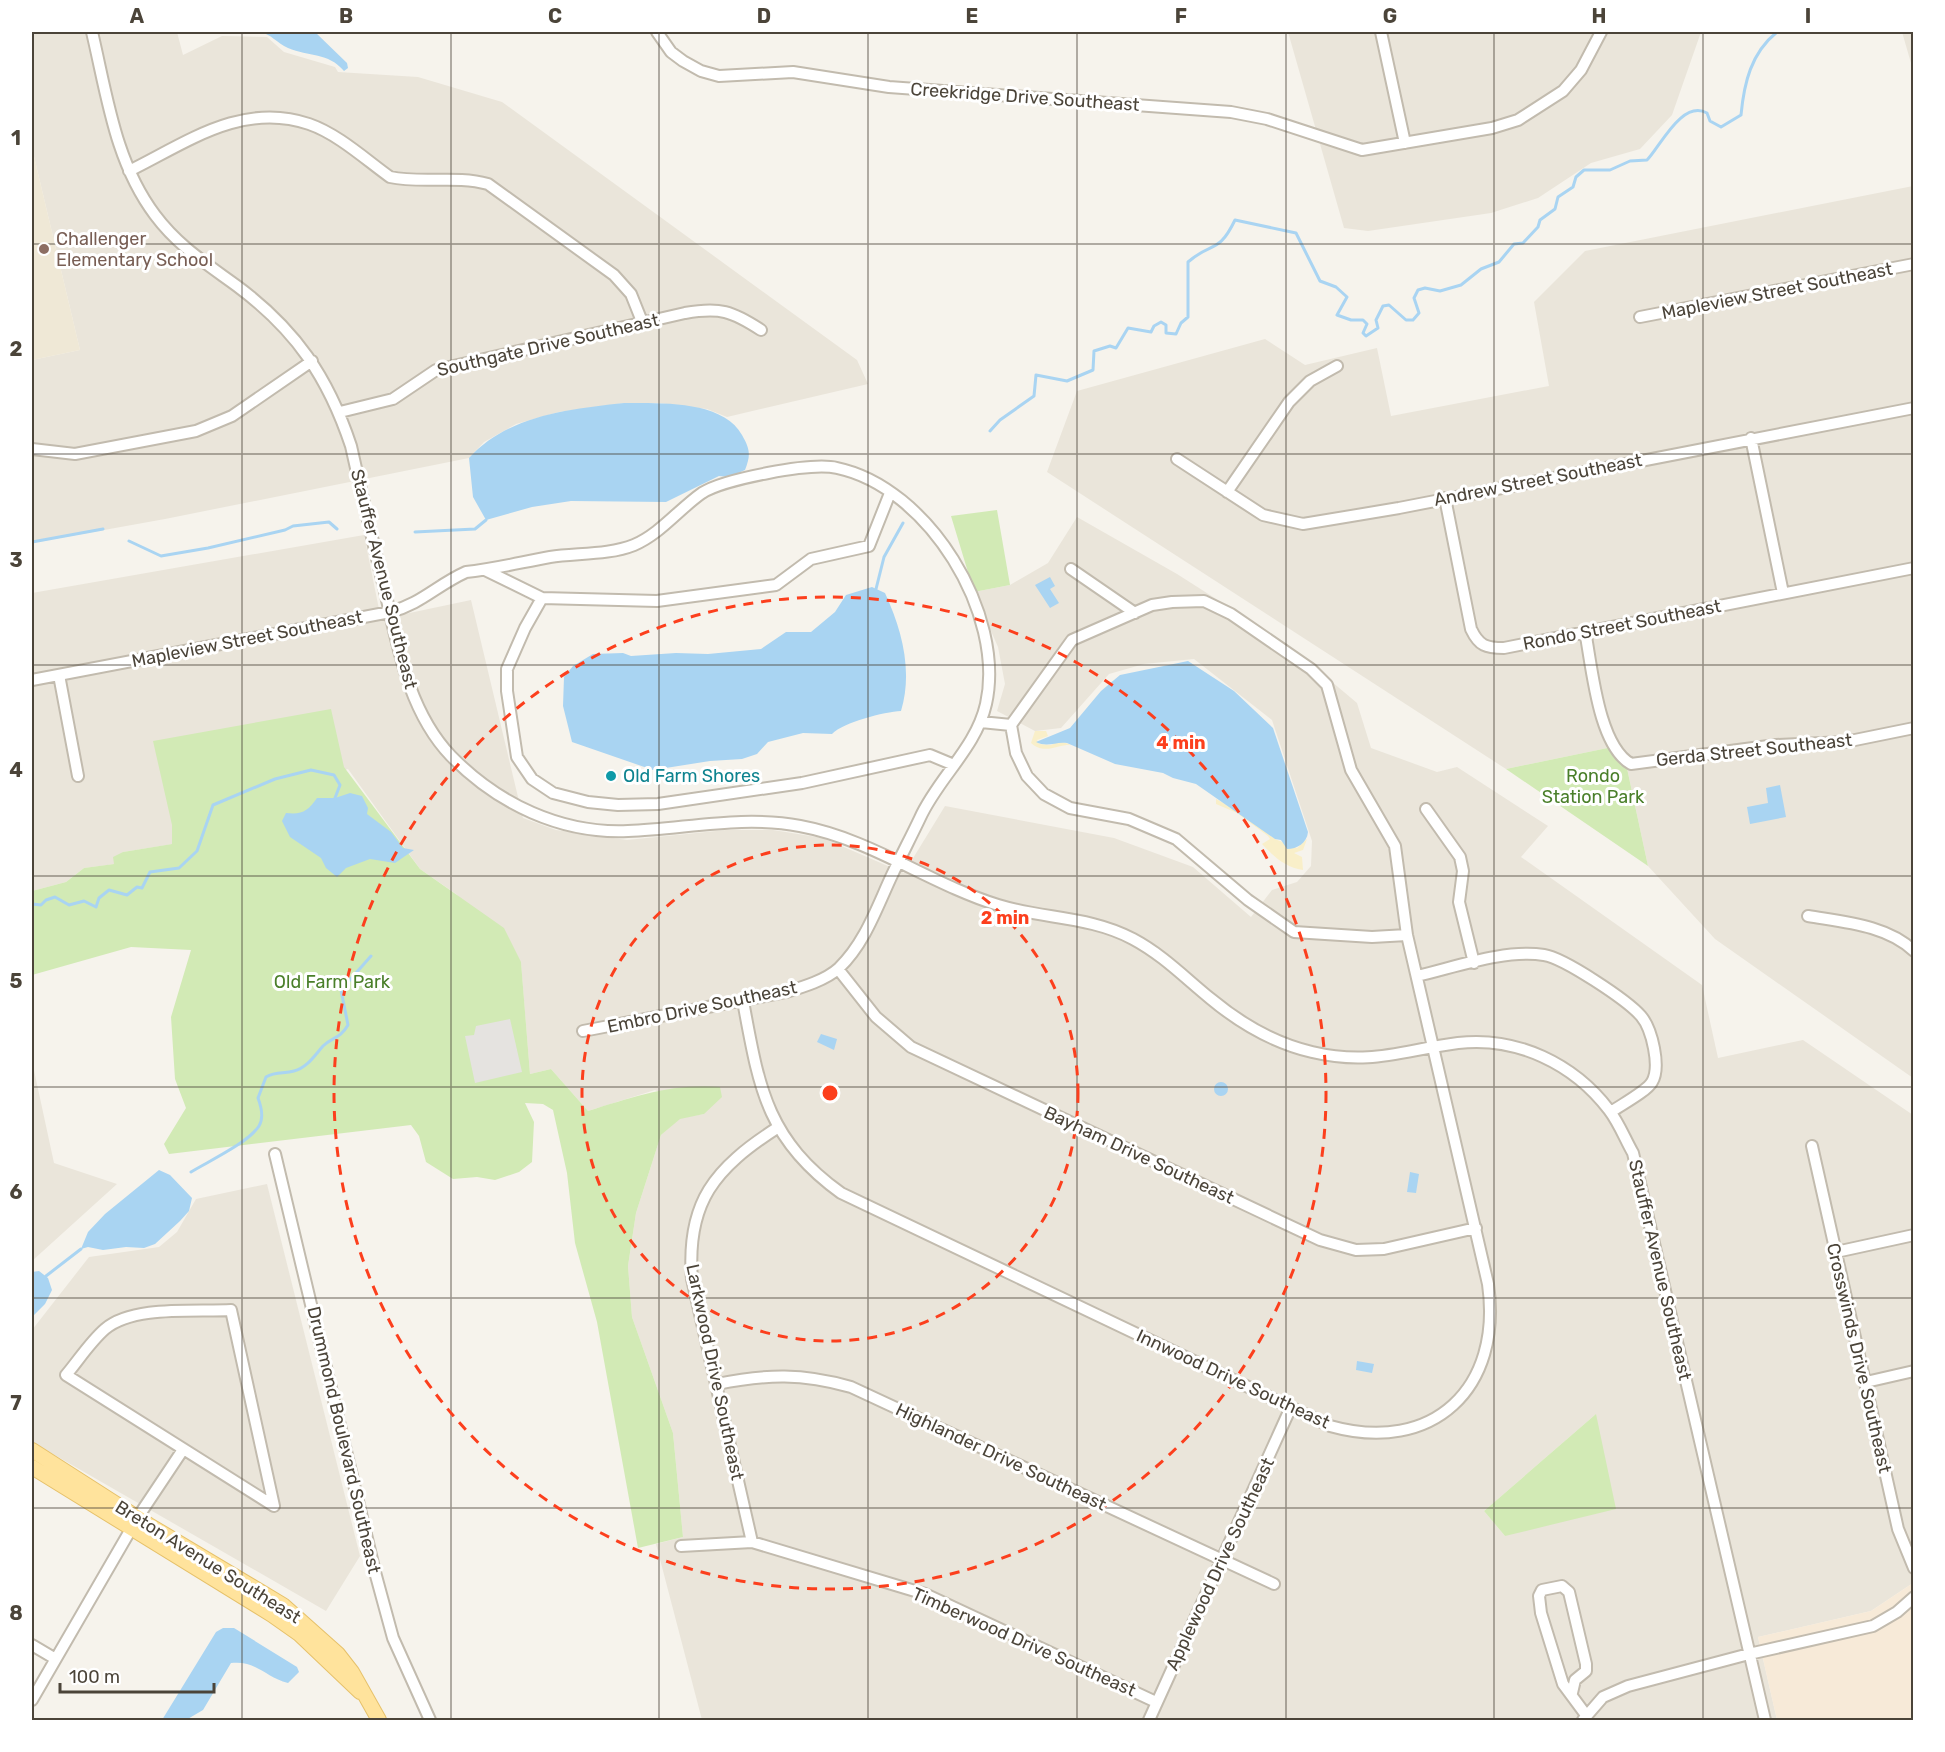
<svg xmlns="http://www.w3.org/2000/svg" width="1945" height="1752" font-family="Rubik,sans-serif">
  <rect width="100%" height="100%" fill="#f6f3ec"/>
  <path fill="#eae5da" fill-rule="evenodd" d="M32 32H177L183 55 222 36 267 37 284 52 335 67 338 72 418 77 502 102 857 360 868 384 727 417 707 409 659 403H624L559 412 516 424 484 442 469 458 165 519 32 543V360L80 350 32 148Z
    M1288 32H1701L1672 115 1640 149 1591 163 1538 198 1491 213 1368 231 1344 228Z
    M1902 32H1913V70Z
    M1913 186V1078L1715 939 1648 866 1622 745 1506 769 1047 472 1077 391 1265 339 1305 365 1377 348 1391 416 1549 386 1534 302 1585 251Z
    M1077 517 1177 574 1287 644 1357 703 1371 748 1437 772 1457 767 1548 826 1521 857 1702 985 1718 1058 1803 1040 1913 1115V1583L1871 1611 1758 1637 1777 1720H702L656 1544 683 1537 673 1433 632 1317 628 1266 636 1213 661 1135 680 1118 704 1114 655 1090 588 1111 551 1069 530 1074 521 963 456 894 420 869 348 769 172 825 173 844 123 852 115 864 84 868 66 882 32 891V593L364 535 381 619 471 600 523 818 556 830 627 840 726 830H773L823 838 904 873 945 806 1114 838 1193 867 1251 917 1272 890 1297 882 1311 866 1312 841 1272 720 1194 659 1144 664 1109 674 1061 728 1035 731 997 711 1005 684 998 647 974 592 1010 585 1048 563ZM1596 1414 1505 1536 1484 1511Z
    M32 1061 54 1163 117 1184 32 1261Z
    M267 1184 360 1556 326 1611 32 1442V1330L89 1257 159 1247 177 1232 196 1199Z"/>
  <path fill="#f7ead8" d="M1913 1583V1720H1777L1758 1637 1871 1611Z"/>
  <path fill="#efe8d6" d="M32 148 80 350 32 360Z"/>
  <path fill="#d2eab5" d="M997 510 1010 585 974 592 951 516Z
    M331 709 344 767 420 869 504 928 521 962 530 1074 551 1069 588 1111C633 1097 673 1083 720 1087L722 1097 704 1114 680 1119 661 1135 636 1213 628 1266 632 1317 673 1433 683 1537 638 1548 597 1322 575 1243 567 1173 553 1110 543 1104 525 1103 534 1122 532 1162 519 1172 495 1180 477 1177 453 1179 426 1162 419 1136 411 1125 169 1154 164 1144 186 1108 175 1079 171 1017 191 950 131 947 32 975V891L66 882 84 868 114 864 113 857 123 852 172 844V825L153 741Z
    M1622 745 1648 866 1506 769Z
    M1596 1414 1616 1509 1505 1536 1484 1511Z"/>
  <path fill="#f9efc9" d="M1035 731H1046L1048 736 1037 740 1039 744 1051 745 1059 741 1072 745C1060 743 1045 756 1031 743Z
    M1216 799 1237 810 1275 839 1297 848 1307 839 1303 850 1294 853 1302 857 1303 870C1286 867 1275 858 1262 844L1270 839 1268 836 1237 813 1216 804Z"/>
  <path fill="#e5e3e0" d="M510 1019 522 1072 475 1083 465 1036 474 1035 476 1026Z"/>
  <path fill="#a9d4f2" d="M260 32H315L347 63 348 68 344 71C328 52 309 57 288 48 277 43 271 34 260 32Z
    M624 403C660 403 723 400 742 435 750 449 751 455 745 470L729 477 719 476 666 502 571 501 532 507 486 520 473 497 469 458C508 415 570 409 624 403Z
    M1050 577 1055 586 1050 589 1059 603 1050 608 1035 585Z
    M872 587 885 593C902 630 913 671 901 711 884 712 844 722 832 734L803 733 768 742 757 754 742 759 710 761 653 770 572 742 563 706 564 677 573 666 593 654 623 653 631 656 676 653 708 654 761 649 786 632H811L835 612 846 595Z
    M1188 661 1234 691 1273 728 1308 832C1307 843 1297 849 1287 849L1281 840 1275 839 1196 784 1173 778 1163 773 1115 764 1067 743C1056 741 1048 748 1036 742L1070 728 1101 691 1120 675Z
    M1780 785 1786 817 1750 824 1747 807 1768 803 1766 788Z
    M350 793 362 796 368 808 367 814 391 832 403 848 414 850 395 863 370 859 346 868 337 877 326 868 321 858 290 837 282 821 286 813C302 815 308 811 317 798H335Z
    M821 1034 837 1039 834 1050 817 1042Z
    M1214 1089a7 7 0 1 1 14 0a7 7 0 1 1-14 0Z
    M159 1170 170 1175 192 1198 189 1211 180 1221 155 1244 144 1248 126 1247 103 1250 88 1247 81 1249 88 1232 105 1214Z
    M1410 1172 1419 1174 1416 1193 1407 1192Z
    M39 1271 48 1278 52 1290 45 1304 32 1317V1272Z
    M1357 1361 1374 1364 1372 1373 1356 1370Z
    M223 1628H234L297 1667 299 1672 288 1683C265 1677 256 1660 231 1663L203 1710 186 1720H162L216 1632Z"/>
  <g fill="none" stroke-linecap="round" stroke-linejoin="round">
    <path stroke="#a9d4f2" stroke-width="3" d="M990 431 1000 420 1034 396 1036 375 1067 381 1093 370 1094 351 1110 346 1116 348 1128 328 1151 332 1154 326 1161 322 1166 325V333L1176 334 1181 323 1188 317V262C1212 241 1218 255 1235 220L1296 233 1320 281 1336 287 1347 297 1337 315 1351 320H1363L1367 324 1363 333 1366 336 1378 328 1376 320 1383 306 1389 305 1406 320H1413L1419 313 1414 298 1418 290 1425 288 1440 291 1461 285 1481 269 1499 262 1514 244 1523 243 1538 227 1540 220 1555 209 1558 197 1573 187 1576 177 1584 170H1610L1630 161 1647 160C1660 147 1682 99 1707 113L1710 121 1721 127 1741 115C1744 83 1751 53 1777 32
      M415 532 475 529 486 520
      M129 541 161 556 208 548 285 530 293 526 329 522 337 529
      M32 542 103 529
      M876 589 884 557 903 523
      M32 904 41 905 46 900 55 897 69 905 84 901 96 907 99 898 109 890 127 895 137 887 142 888 150 872 179 868 197 851 213 805 275 779 311 770 334 775 340 785 335 798
      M191 1172C209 1161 248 1143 259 1126 264 1118 261 1106 258 1098L266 1077C276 1071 284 1074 294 1071 307 1068 315 1055 323 1046 332 1037 340 1039 348 1025L341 990 371 956
      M46 1276 81 1249"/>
    <g stroke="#c2bbae" stroke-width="14">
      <path id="minor" d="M92 32C107 95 115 162 155 215 178 246 207 264 237 286 296 330 328 377 351 446 362 495 373 543 385 591 398 648 409 712 451 756 498 804 561 834 628 831 685 829 742 815 800 826 871 839 930 884 998 905 1043 919 1090 916 1133 939 1163 955 1185 978 1211 999 1241 1024 1274 1043 1312 1052 1371 1066 1403 1050 1458 1043 1517 1036 1574 1064 1609 1110 1619 1123 1625 1139 1633 1153L1765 1720
        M657 32 671 52 683 61 701 71 719 76 793 72 889 87 1231 112 1267 119 1362 150 1492 128 1518 120 1563 91 1581 70 1601 32
        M1381 32 1405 143
        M129 171C186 143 242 101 309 124 338 134 365 159 390 177 422 184 455 175 488 184L614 275 631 294 643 324
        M1640 317 1914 264
        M340 412 393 399 436 370 685 313C720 307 732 311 761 330
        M1751 438 1783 593
        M32 449 75 454 196 431 232 416 312 361
        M1177 459 1263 515 1303 524 1399 508 1914 408
        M1227 492 1289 402 1310 381 1337 366
        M1445 498 1471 629C1479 646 1486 648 1504 648L1914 568
        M1071 569 1135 613
        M485 570 542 598 657 601 776 585 811 559 869 546 890 493
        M542 598 525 628 507 669V691L517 757 532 779 553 793 588 802 618 805 658 804 802 783 930 755 954 765
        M1585 631C1592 667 1598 745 1631 764L1776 745 1845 742 1914 728
        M59 675 78 776
        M32 680 390 612C421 604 437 585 466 572 495 569 522 562 550 557 577 553 609 555 634 545 660 534 679 509 702 493 724 479 811 462 837 468 928 487 1006 614 986 704 976 748 938 778 920 818 911 837 901 856 892 875 877 907 865 943 839 968 826 980 803 987 786 992L583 1031
        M981 722 1011 725
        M1011 725 1016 753 1027 776 1044 794 1070 808 1129 819 1176 839 1248 900 1294 932 1372 937 1407 935
        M1426 809 1460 857 1463 871 1459 902 1474 963
        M1808 916C1843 922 1887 925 1914 951
        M838 969 876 1017 911 1047 1320 1240 1356 1250 1384 1249 1476 1228
        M1417 976C1456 967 1504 949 1544 955 1564 958 1627 1000 1641 1016 1652 1029 1661 1067 1652 1082 1647 1091 1621 1105 1611 1112
        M743 1001C759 1087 766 1139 841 1193L1330 1426C1433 1455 1503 1388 1488 1284L1407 935 1395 846 1351 770 1327 685 1311 669 1231 614 1204 601 1172 602 1152 605 1072 640 1011 725
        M1812 1146 1898 1529 1914 1568
        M275 1154 375 1572 393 1638 430 1720
        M1836 1252 1914 1235
        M231 1310 274 1506 66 1375C78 1361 90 1342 105 1329 133 1305 195 1312 231 1310Z
        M1866 1382 1914 1371
        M717 1384C767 1374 802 1373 851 1387L1274 1584
        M752 1542 692 1279C686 1202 715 1168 777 1128
        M681 1546 752 1542 925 1594 1156 1702
        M32 1645 54 1658
        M1572 1693 1575 1680 1586 1671V1664L1569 1592 1562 1586 1542 1590 1539 1596 1541 1613 1563 1684 1586 1715
        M32 1700 138 1517 182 1451
        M1149 1720 1291 1407
        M1583 1720 1603 1697 1628 1686 1749 1654 1873 1626 1897 1612 1914 1597"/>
    </g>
    <g stroke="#e6c16a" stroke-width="16">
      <path id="major" d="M32 1450 149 1525 283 1605 338 1654 352 1672 379 1720
        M32 1467 272 1615 299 1634 360 1692"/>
    </g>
    <use href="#minor" stroke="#fff" stroke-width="10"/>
    <use href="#major" stroke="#ffe39c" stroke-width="14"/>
  </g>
  <path fill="none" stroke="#4b4439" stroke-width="1.5" stroke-opacity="0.55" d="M242 32V1720M451 32V1720M659 32V1720M868 32V1720M1077 32V1720M1286 32V1720M1494 32V1720M1703 32V1720M32 244H1914M32 454H1914M32 665H1914M32 876H1914M32 1087H1914M32 1298H1914M32 1508H1914"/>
  <g fill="none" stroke="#fc3f1d" stroke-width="3" stroke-dasharray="10 8">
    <circle cx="830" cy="1093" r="248"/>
    <circle cx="830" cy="1093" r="496"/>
  </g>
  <circle fill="#8d6e63" stroke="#fff" stroke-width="2" cx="44" cy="249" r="6"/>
  <circle fill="#0f9aa8" stroke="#fff" stroke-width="2" cx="611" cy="776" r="6"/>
  <g text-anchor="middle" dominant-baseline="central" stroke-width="6" stroke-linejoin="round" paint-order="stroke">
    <g font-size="18" fill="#4b4439" stroke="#fff">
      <text transform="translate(1025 97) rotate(4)">Creekridge Drive Southeast</text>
      <text transform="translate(1777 291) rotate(-11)">Mapleview Street Southeast</text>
      <text transform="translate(548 345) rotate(-13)">Southgate Drive Southeast</text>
      <text transform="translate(1538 480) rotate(-11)">Andrew Street Southeast</text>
      <text transform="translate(384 579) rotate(76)">Stauffer Avenue Southeast</text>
      <text transform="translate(1622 625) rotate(-11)">Rondo Street Southeast</text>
      <text transform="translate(247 639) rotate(-11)">Mapleview Street Southeast</text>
      <text transform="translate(1754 750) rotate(-6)">Gerda Street Southeast</text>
      <text transform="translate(702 1007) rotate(-12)">Embro Drive Southeast</text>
      <text transform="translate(1139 1155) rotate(25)">Bayham Drive Southeast</text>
      <text transform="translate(1660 1270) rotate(77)">Stauffer Avenue Southeast</text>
      <text transform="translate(1859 1358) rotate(77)">Crosswinds Drive Southeast</text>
      <text transform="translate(715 1372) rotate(78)">Larkwood Drive Southeast</text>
      <text transform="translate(1233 1379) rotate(25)">Innwood Drive Southeast</text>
      <text transform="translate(344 1440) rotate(77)">Drummond Boulevard Southeast</text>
      <text transform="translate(1001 1457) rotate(25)">Highlander Drive Southeast</text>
      <text transform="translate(208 1562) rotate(32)">Breton Avenue Southeast</text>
      <text transform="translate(1220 1564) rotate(-65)">Applewood Drive Southeast</text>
      <text transform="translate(1024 1642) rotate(24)">Timberwood Drive Southeast</text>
    </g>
    <g font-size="18" fill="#785e54" stroke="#fff" text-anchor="start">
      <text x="56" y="239">Challenger<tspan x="56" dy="21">Elementary School</tspan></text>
    </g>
    <g font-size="18" fill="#0d838f" stroke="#fff" text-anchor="start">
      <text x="623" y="776">Old Farm Shores</text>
    </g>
    <g font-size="18" fill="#4a7f2a" stroke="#fff">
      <text x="1593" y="776">Rondo<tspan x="1593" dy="21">Station Park</tspan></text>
      <text x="332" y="982">Old Farm Park</text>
    </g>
  </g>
  <circle cx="830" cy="1093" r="9" fill="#fc3f1d" stroke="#fff" stroke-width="3"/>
  <g font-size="18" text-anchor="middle" font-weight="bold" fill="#fc3f1d" stroke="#fff" stroke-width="6" stroke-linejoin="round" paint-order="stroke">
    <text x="1181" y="749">4 min</text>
    <text x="1005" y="924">2 min</text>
  </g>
  <rect width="1945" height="1752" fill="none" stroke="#ffffff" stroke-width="66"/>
  <path d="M60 1683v9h154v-9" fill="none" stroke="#4b4439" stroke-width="3"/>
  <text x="69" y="1683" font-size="18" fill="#4b4439" stroke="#ffffff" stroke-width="4.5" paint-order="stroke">100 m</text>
  <rect x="33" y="33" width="1879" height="1686" fill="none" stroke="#4b4439" stroke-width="2"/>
  <g font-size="20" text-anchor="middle" font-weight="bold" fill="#4b4439">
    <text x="137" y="23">A</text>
    <text x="346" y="23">B</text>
    <text x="555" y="23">C</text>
    <text x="764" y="23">D</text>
    <text x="972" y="23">E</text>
    <text x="1181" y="23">F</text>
    <text x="1390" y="23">G</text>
    <text x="1599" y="23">H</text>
    <text x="1808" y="23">I</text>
    <text x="16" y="145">1</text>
    <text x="16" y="356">2</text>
    <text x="16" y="567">3</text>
    <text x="16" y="777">4</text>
    <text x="16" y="988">5</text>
    <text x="16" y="1199">6</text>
    <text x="16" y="1410">7</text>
    <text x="16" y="1620">8</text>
  </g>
</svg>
